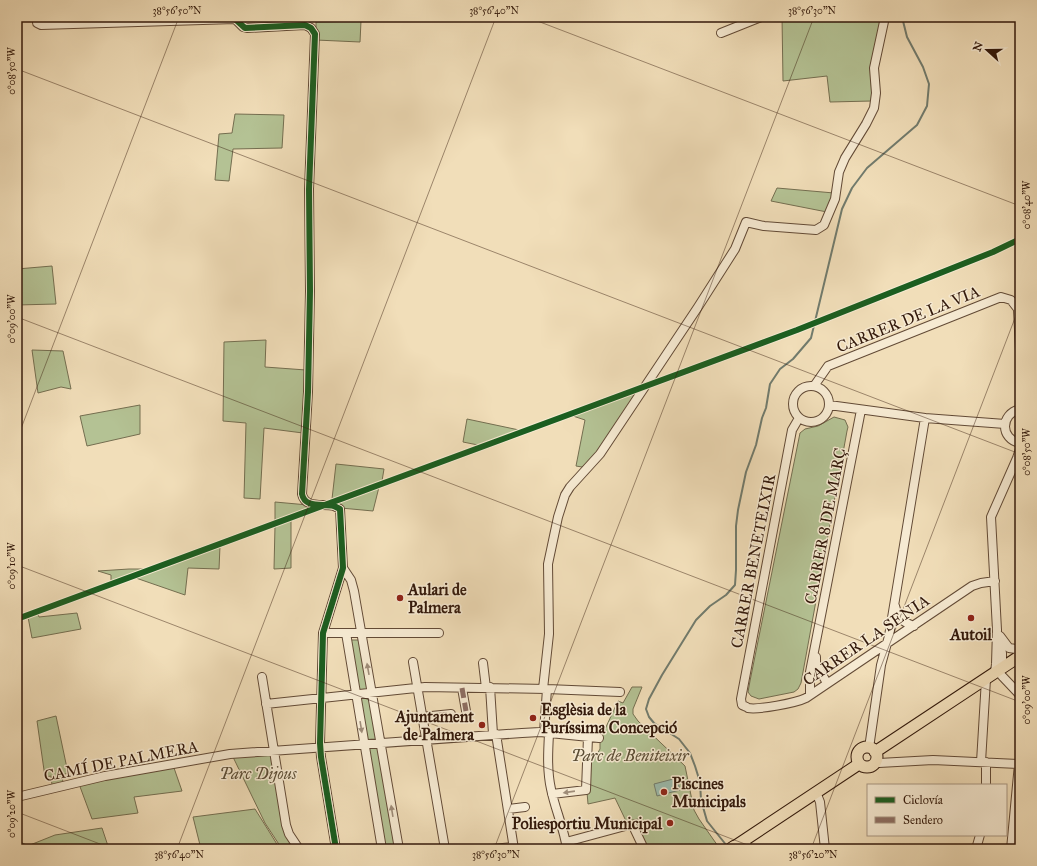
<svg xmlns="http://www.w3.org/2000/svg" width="1037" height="866" font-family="'IM FELL Great Primer',serif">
  <rect width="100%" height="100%" fill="#f1deb9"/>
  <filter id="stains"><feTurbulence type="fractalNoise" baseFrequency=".005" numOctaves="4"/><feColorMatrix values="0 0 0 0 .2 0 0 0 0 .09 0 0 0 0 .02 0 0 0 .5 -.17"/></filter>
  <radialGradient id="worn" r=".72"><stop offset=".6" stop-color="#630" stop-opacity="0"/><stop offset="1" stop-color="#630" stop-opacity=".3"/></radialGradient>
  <path fill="#b4c294" stroke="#746e50" d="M782 17H882L871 75 872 101 830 102 827 76 783 81Z
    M361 21 360 42 316 40V22Z
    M235 114 284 115 282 148 233 149 229 181 215 180 219 134 232 133Z
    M777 188 834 193 827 212 771 201Z
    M52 266 56 304 17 305V269Z
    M266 340 265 367 306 370 303 433 264 428 260 499 244 498 246 423 223 421 224 342Z
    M32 350 63 351 71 389 61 387 38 393Z
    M640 389 598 452 582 467 576 466 585 420 570 415Z
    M140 405V434L87 446 80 416Z
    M834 417 845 420 848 427 847 431 801 683 798 689 794 692 759 699 751 696 748 692 750 681 800 433 805 429 818 426Z
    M467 419 519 430 478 445 463 442Z
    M336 464 384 469 382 481 332 499Z
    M379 487 373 511 341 508 338 502Z
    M275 502 308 505 307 509 275 521Z
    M291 519V568L274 569 275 526Z
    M220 546 219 569 188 568 185 595 133 577Z
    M129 569H145L111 581V575L98 571Z
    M77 613 81 629 32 638 28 617 38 614 39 617Z
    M351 640H359L368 689 358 690Z
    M632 687H642L633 709V714L638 721 685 766 694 810 699 819 720 849H648L639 827 638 819 626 821 615 798 588 804 587 792 589 761H593L600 749V740L618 701 623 703Z
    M370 696 378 740 366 742 359 698Z
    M56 716 68 773 62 775 63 783 52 785 51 776 45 777 37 721Z
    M379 747 396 849H384L368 748Z
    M272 755 295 849H282L265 823 233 757Z
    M173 765 182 791 134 797 138 813 92 819 79 784Z
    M255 809 280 849H201L193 817Z
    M102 828 109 849H36L30 845 55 835Z"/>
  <path fill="#9bbcae" stroke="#717b6d" d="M677 778 680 790 657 796 654 784Z"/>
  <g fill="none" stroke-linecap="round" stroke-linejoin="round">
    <path stroke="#717b6d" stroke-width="2" d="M17 841 33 849
      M727 846 707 821 701 800 700 782 695 766 690 753 679 739 654 723 649 717 646 709 649 699 662 675 696 620 710 606 726 595 735 585 736 570V526L738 510 746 472 756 445 762 418 766 408 770 384 780 369 793 359 811 338 842 209 852 188 867 168 917 125 927 106 929 84 923 67 907 37 902 17"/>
    <g stroke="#624a36" stroke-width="10">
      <path id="minor" d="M37 17V23L41 25 235 19
        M235 19 243 27 247 28 305 25 311 28 315 34 309 189 310 291 308 392 302 494C305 509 323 503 334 506 336 507 338 508 340 509L343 568 323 633 320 743 321 757 336 849
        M721 33 761 17
        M793 404a18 18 0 1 1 36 0a18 18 0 1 1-36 0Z
        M814 386 828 366 1001 297 1011 300 1018 309 1020 350
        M829 405 925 418 1005 424
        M1020 409C1000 414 1000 439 1020 443
        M799 418 792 430 741 699 742 705C742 705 747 707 748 708 758 710 796 703 806 698L972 586 981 583 995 581
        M343 568 351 580 354 591 399 849
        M895 606C898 618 902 622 914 626
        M323 633H439
        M346 633 382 849
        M1000 636 1009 648 1016 649 1020 648
        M999 639 1002 653V668
        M816 657V664L827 683
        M413 662 445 849
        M483 663 486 688
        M995 672 996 664 997 630 991 517 1017 458 1020 449
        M1002 676 1020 695
        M262 677 286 825 289 834 299 849
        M490 687 493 734
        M462 688 466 711
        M543 689 549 634 548 564 558 517 565 495 570 487 600 454 698 307 735 249 746 222 764 226 816 230 824 225 835 199 839 172 845 158 866 124 874 108 876 93 874 68 885 17
        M810 695V672L861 410
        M266 704 425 687 547 689 620 692
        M422 717 451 714
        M544 732 547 689
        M496 734 514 849
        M549 734C548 752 547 771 551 789 555 809 564 828 567 849
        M869 748 881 665 889 636 925 418
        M875 762 879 763 933 760 1020 764
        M981 762 986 679
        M986 785V762
        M816 792 820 802 825 849
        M552 794 586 790 588 737
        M17 797 105 776 230 754 522 733 540 732 599 738
        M508 809 525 807
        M745 840 748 849
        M566 842 629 825 632 826 634 828 644 849
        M493 849 514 847
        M976 849 980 835
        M1011 849 1019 764"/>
    </g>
    <g stroke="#33190b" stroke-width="13">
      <path id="major" d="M857 757a10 10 0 1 1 20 0a10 10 0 1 1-20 0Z
        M875 752 1020 656
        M734 847 859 764"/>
    </g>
    <g stroke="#33190b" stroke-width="14">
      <path id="highway" d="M731 849 734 847"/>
    </g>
    <use href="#minor" stroke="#f6ead2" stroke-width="8"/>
    <use href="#major" stroke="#f1deb9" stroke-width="11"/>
    <use href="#highway" stroke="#f1deb9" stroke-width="12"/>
    <path stroke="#8d6e63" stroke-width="5" stroke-dasharray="10 5" stroke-linecap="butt" d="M462 688 466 711
      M422 717 451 714"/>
    <g stroke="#f6ead2" stroke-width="8">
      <path id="cycleway" d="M234 17 235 19 245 28 305 25 311 28 315 34 309 189 310 291 308 392 302 494C305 509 323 503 334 506 336 507 338 508 340 509L343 568 323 633 320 743 321 757 336 849
        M17 619 797 330 993 252 1020 239"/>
    </g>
    <use href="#cycleway" stroke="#1b5e20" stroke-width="6"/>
  </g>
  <defs><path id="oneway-solid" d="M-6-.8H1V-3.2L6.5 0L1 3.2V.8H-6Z"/></defs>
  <g fill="#9e8c78">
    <use href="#oneway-solid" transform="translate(368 669) rotate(-100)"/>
    <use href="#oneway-solid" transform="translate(361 727) rotate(81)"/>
    <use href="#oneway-solid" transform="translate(569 792) rotate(172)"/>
    <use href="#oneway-solid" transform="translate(392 811) rotate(-99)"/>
  </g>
  <path fill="none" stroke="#33190b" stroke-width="1" stroke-opacity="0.45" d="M527 17 1020 206M17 69 1020 454M17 317 1020 702M17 439 179 17M17 565 758 849M17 812 113 849M177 849 496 17M494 849 814 17M811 849 1020 305"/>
  <g fill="#8f2418" stroke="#f6ead2" stroke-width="1.5">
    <circle cx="400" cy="598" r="4"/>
    <circle cx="971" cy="618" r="4"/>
    <circle cx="533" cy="718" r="4"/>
    <circle cx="482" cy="725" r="4"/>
    <circle cx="664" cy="792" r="4"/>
    <circle cx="670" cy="823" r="4"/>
  </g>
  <g text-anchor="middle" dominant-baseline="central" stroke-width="3" stroke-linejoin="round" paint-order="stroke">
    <g font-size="16" fill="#33190b" stroke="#f6ead2">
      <text transform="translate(908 319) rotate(-22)">CARRER DE LA VIA</text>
      <text transform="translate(825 526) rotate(-79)">CARRER 8 DE MARÇ</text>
      <text transform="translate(753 561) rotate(-79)">CARRER BENETEIXIR</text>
      <text transform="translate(866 640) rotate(-34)">CARRER LA SENIA</text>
      <text transform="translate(121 761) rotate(-11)">CAMÍ DE PALMERA</text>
    </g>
    <g font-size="16" font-weight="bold" fill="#33190b" stroke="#f6ead2" text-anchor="start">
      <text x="408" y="589">Aulari de<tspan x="408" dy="18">Palmera</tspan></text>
      <text x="971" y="634" text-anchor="middle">Autoil</text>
      <text x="541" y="709">Esglèsia de la<tspan x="541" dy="18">Puríssima Concepció</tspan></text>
      <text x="474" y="716" text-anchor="end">Ajuntament<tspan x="474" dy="18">de Palmera</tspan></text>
      <text x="672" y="783">Piscines<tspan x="672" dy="18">Municipals</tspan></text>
      <text x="662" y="823" text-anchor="end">Poliesportiu Municipal</text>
    </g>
    <g font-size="16" font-style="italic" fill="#5a4c34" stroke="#f6ead2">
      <text x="630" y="755">Parc de Beniteixir</text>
      <text x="258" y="773">Parc Dijous</text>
    </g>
  </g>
  <rect width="1037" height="866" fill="none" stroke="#f1deb9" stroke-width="44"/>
  <rect x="867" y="784" width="140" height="52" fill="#f6ead2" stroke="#a89682"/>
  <rect x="875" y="797" width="20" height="6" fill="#1b5e20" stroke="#a89682"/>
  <text x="903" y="804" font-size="12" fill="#33190b">Ciclovía</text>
  <rect x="875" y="817" width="20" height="6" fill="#8d6e63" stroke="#a89682"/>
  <text x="903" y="824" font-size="12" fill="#33190b">Sendero</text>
  <g transform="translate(987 50) rotate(291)" stroke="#f6ead2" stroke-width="3" paint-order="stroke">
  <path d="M0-3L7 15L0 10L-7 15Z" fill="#33190b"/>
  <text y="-6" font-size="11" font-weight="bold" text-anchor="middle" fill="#33190b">N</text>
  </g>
  <rect x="22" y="22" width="993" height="822" fill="none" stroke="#33190b" stroke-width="1.5"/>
  <g font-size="10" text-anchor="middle" fill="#33190b">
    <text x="177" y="14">38°56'50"N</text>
    <text x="494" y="14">38°56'40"N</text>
    <text x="812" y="14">38°56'30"N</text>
    <text transform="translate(11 71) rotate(-90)" y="4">0°08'50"W</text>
    <text transform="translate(1026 205) rotate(-90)" y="4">0°08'40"W</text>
    <text transform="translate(11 319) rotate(-90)" y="4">0°09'00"W</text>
    <text transform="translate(1026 452) rotate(-90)" y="4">0°08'50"W</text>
    <text transform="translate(11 566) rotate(-90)" y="4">0°09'10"W</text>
    <text transform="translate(1026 700) rotate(-90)" y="4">0°09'00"W</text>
    <text transform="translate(11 814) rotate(-90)" y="4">0°09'20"W</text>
    <text x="179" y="858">38°56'40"N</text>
    <text x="496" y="858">38°56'30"N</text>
    <text x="813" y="858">38°56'20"N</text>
  </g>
  <rect width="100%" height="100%" filter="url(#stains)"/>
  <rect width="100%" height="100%" fill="url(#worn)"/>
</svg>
